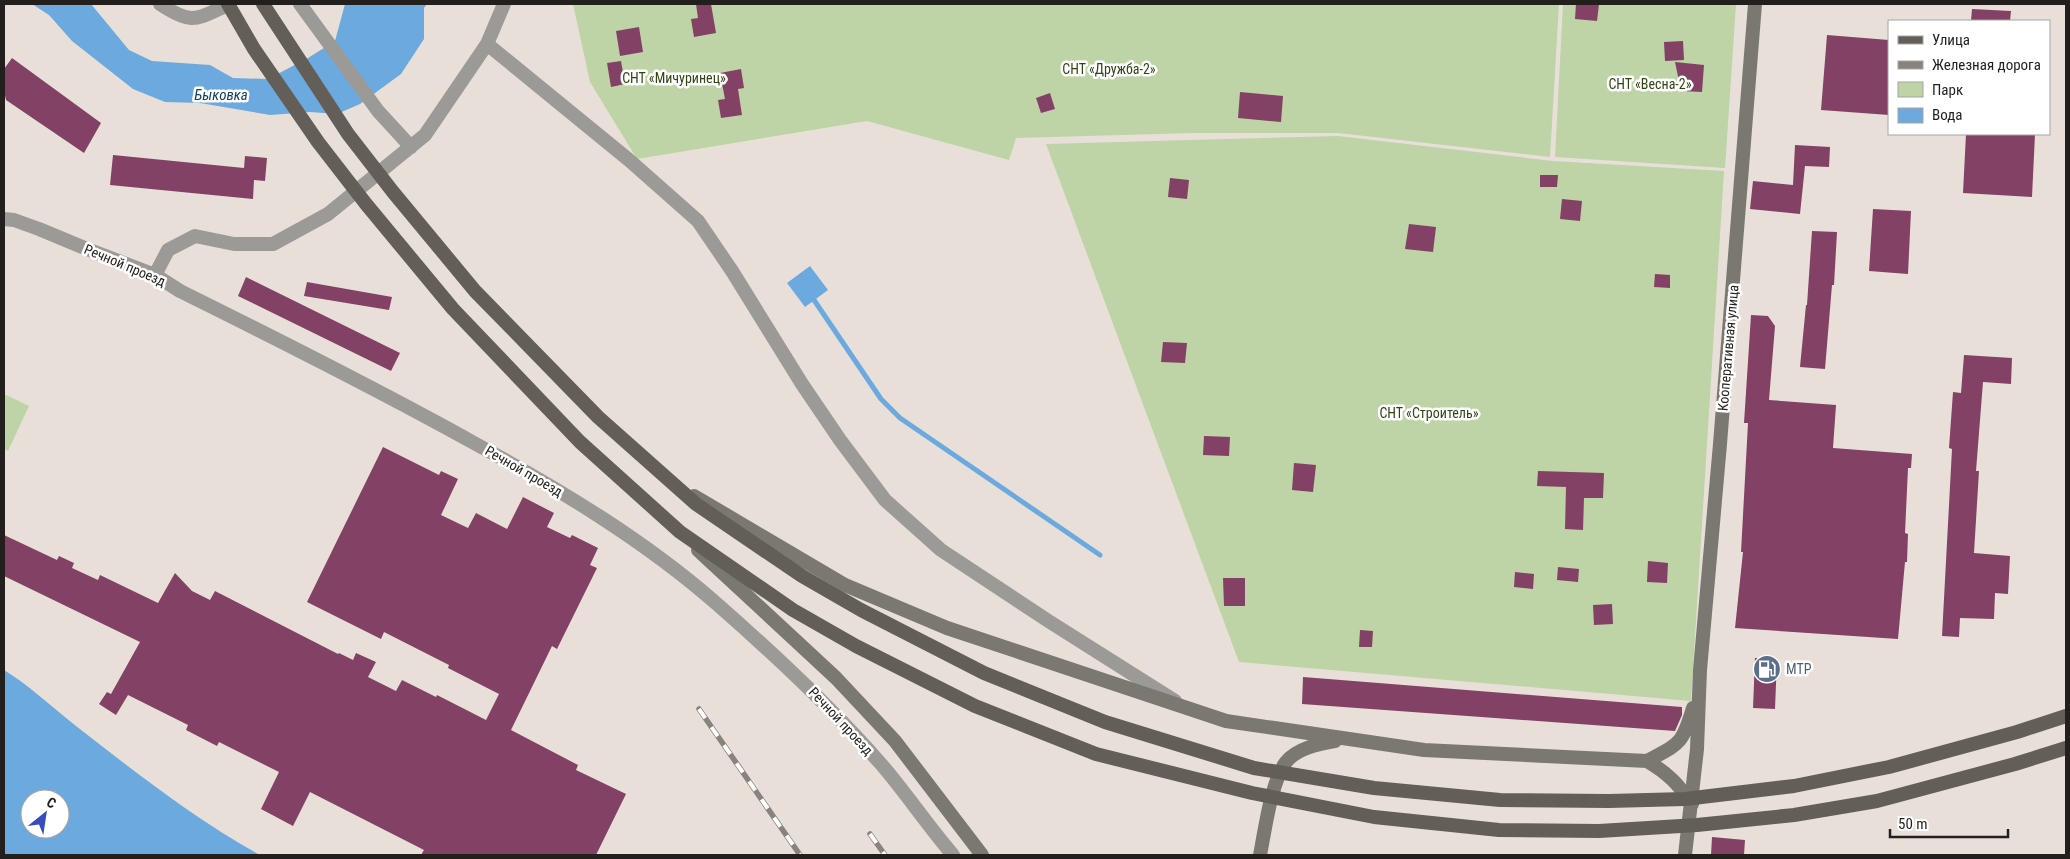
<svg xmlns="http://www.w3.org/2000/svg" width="2070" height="859" font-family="'Roboto Condensed',sans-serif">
  <rect width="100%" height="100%" fill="#e8e0d8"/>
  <path fill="#bed3a6" d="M573 4H1559L1550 157 1338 133H1193L1016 138 1009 160 867 121 637 159 590 82Z
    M1563 4H1736L1725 168 1555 157Z
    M1338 136 1553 161 1724 171 1691 701 1239 662 1046 144Z
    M4 394 29 406 8 451 4 449Z"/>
  <path fill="#6ca9de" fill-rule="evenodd" d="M32 4H91L129 50 152 61 210 65 233 78 268 79 308 58 335 41 345 4H427L424 8V39L401 74 360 104 337 114 310 112 270 115 200 103 165 102 133 89 72 41 49 15Z
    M810 266 828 290 805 307 787 283Z
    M4 670C30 686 52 707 76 726 135 772 195 819 260 855H4ZM30 799H60V829H30Z"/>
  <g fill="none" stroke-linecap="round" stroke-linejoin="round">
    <path stroke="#6ca9de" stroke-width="5" d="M814 300 881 399 900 418 1100 555"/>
  </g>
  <path fill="#824165" d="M696 4H711L716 33 694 37 691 19 698 18Z
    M1576 4H1599L1597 21 1575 19Z
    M1972 9 2011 11 2010 21H1971Z
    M639 27 643 52 620 56 616 31Z
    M1827 35 1889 40V115L1821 110Z
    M1683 41 1684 60 1665 61 1664 42Z
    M12 58 101 123 84 153 6 100 4 91V69Z
    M621 61 625 84 611 87 607 63Z
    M1675 62 1704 65 1702 92 1681 91Z
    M741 69 744 88 738 89 742 115 721 118 718 100 725 99 720 73Z
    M1240 92 1283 96 1281 122 1238 118Z
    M1050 93 1055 109 1041 113 1036 98Z
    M1966 134H2035L2032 197 1963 193Z
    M1795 145 1830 147 1829 167 1805 166 1800 214 1750 209 1753 181 1793 185Z
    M113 155 244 168 245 156 267 158 265 181 254 180 253 199 110 185Z
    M1540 175H1558L1557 187H1540Z
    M1170 178 1189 180 1187 199 1168 197Z
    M1562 199 1582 201 1580 221 1560 219Z
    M1873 209 1911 211 1908 274 1869 271Z
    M1409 224 1436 227 1433 252 1405 249Z
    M1812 231 1837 232 1834 285H1832L1825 369 1800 367 1806 305H1807Z
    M1655 274 1670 275V288L1654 287Z
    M246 277 400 353 391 371 238 296Z
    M307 282 392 297 389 310 304 296Z
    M1751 315 1768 316 1775 326 1769 400 1836 405 1833 448 1912 454 1911 468H1908L1905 533 1908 534 1907 562H1905L1898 639 1735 628 1743 552H1741L1748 423H1744Z
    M1163 342 1187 343 1185 363 1161 362Z
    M1964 355 2012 358 2011 384 1983 382 1976 471H1979L1974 553 2010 556 2008 594 1995 593 1994 619 1960 618 1959 637 1942 636 1952 449 1949 448 1953 392 1961 393Z
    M1204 436 1230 437 1229 456 1203 455Z
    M383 447 439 475 441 471 458 479 441 515 468 528 476 513 507 529 523 497 554 513 547 527 570 538 572 535 598 548 590 565 597 568 557 649 552 646 511 730 578 765 576 770 626 794 596 855H421L424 850 310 792 293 826 261 809 279 772 219 742 217 746 186 730 188 725 128 695 116 715 99 704 107 692 111 694 140 642 4 576V535L57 560 59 556 74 563 72 568 98 580 100 575 158 603 175 573 192 591 210 600 215 591 338 654 339 653 353 660 356 653 376 662 368 677 396 691 402 680 436 697 437 695 486 720 499 694 448 668 449 665 384 632 381 639 307 602Z
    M1294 463 1316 465 1313 492 1292 490Z
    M1538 471 1604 473 1603 498H1584L1583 530 1565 529 1566 487 1537 486Z
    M1648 561 1668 563 1667 583 1647 582Z
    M1558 567 1579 569 1578 582 1557 580Z
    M1515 572 1534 574 1533 589 1514 587Z
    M1223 578H1245V606H1224Z
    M1612 604 1613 624 1594 625 1593 605Z
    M1360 630 1373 631 1372 647H1359Z
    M1755 658 1777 659 1775 709 1753 708Z
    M1303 677 1682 707V715L1675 731 1302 704Z
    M1712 837 1745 840 1744 855H1711Z"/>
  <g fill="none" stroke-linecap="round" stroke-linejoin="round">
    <path stroke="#9c9a96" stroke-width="14" d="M160 4C193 26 196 19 230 4
      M300 4 378 111 411 147
      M487 44 629 160 698 221 732 271 802 384 840 440 885 500 941 550 1050 622 1175 701
      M4 219 14 220 39 229 87 249 155 275 180 291C279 340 377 389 474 443 559 489 644 540 717 604 774 654 830 706 881 764 906 793 928 826 953 855
      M155 275 168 250 195 236 234 244H273L328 214 425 135 487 44 504 4"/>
    <path stroke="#7b7872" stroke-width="14" d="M694 496 845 585 947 628 1226 721 1424 750 1647 761C1669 774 1678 784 1692 804
      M698 550 836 678 895 741 982 855
      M1647 761C1680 743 1682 745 1693 708
      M1260 855C1265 830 1271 782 1286 762 1297 748 1319 744 1335 741
      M1685 855 1697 749 1700 670 1720 444 1755 4"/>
    <path stroke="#635f58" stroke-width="14" d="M228 4 254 49 318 142 366 204 453 309 580 442 680 532 793 610 856 646 975 706 1096 754 1252 793 1374 817 1499 830 1599 831 1697 825 1794 815 1877 801 2015 764 2066 748
      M263 4 348 134 393 192 475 291 598 417 696 504 802 576 861 610 984 673 1105 722 1254 768 1374 788 1500 800 1609 801 1685 799 1794 786 1889 767 2017 732 2066 716"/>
    <g stroke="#89837d" stroke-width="5.5">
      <path id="rail" d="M699 709 800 855
        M870 834 885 855"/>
    </g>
    <use href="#rail" stroke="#fff" stroke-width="4" stroke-dasharray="11" stroke-linecap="butt"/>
  </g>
  <defs>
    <g id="fuel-disc" transform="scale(1.4375)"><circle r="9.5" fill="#5c6f8a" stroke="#fff"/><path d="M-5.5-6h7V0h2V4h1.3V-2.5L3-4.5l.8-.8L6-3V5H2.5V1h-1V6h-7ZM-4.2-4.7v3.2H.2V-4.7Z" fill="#fff"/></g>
  </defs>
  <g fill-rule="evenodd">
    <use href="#fuel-disc" x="1767" y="669"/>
  </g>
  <g text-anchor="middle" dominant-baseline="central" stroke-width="5" stroke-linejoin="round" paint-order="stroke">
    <g font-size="14" fill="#314514" stroke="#fff">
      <text x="1109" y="69">СНТ «Дружба-2»</text>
      <text x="674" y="78">СНТ «Мичуринец»</text>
      <text x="1650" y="84">СНТ «Весна-2»</text>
      <text x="1429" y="413">СНТ «Строитель»</text>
    </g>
    <g font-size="14" fill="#221f1c" stroke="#fff">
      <text transform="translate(125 265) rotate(23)">Речной проезд</text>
      <text transform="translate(1728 348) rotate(-85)">Кооперативная улица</text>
      <text transform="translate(524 471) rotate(30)">Речной проезд</text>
      <text transform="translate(841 721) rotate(47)">Речной проезд</text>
    </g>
    <g font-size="14" fill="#4e5e75" stroke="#fff" text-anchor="start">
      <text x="1786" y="669">МТР</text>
    </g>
    <g font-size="15" font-style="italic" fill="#114062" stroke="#fff">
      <text x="221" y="95">Быковка</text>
    </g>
  </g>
  <rect width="2070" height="859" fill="none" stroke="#221f1c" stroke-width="10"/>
  <rect x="1888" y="20" width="162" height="115" fill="#ffffff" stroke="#a7a5a4"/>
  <rect x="1898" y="36" width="25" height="8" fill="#635f58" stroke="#a7a5a4"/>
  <text x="1932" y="45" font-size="15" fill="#221f1c">Улица</text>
  <rect x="1898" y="61" width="25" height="8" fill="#89837d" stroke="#a7a5a4"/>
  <text x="1932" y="70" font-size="15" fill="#221f1c">Железная дорога</text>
  <rect x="1898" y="82" width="25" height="15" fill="#bed3a6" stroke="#a7a5a4"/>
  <text x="1932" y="95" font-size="15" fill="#221f1c">Парк</text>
  <rect x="1898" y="108" width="25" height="15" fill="#6ca9de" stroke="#a7a5a4"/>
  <text x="1932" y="120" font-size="15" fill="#221f1c">Вода</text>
  <g transform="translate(45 814) rotate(30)"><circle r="24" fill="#ffffff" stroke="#a7a5a4"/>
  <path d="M0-4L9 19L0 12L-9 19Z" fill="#384cbe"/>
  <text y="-8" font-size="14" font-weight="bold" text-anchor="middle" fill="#221f1c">С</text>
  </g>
  <path d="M1890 829v8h118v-8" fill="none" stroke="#221f1c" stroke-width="2.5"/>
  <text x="1898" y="829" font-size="15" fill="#221f1c" stroke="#ffffff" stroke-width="4" paint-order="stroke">50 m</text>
</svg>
